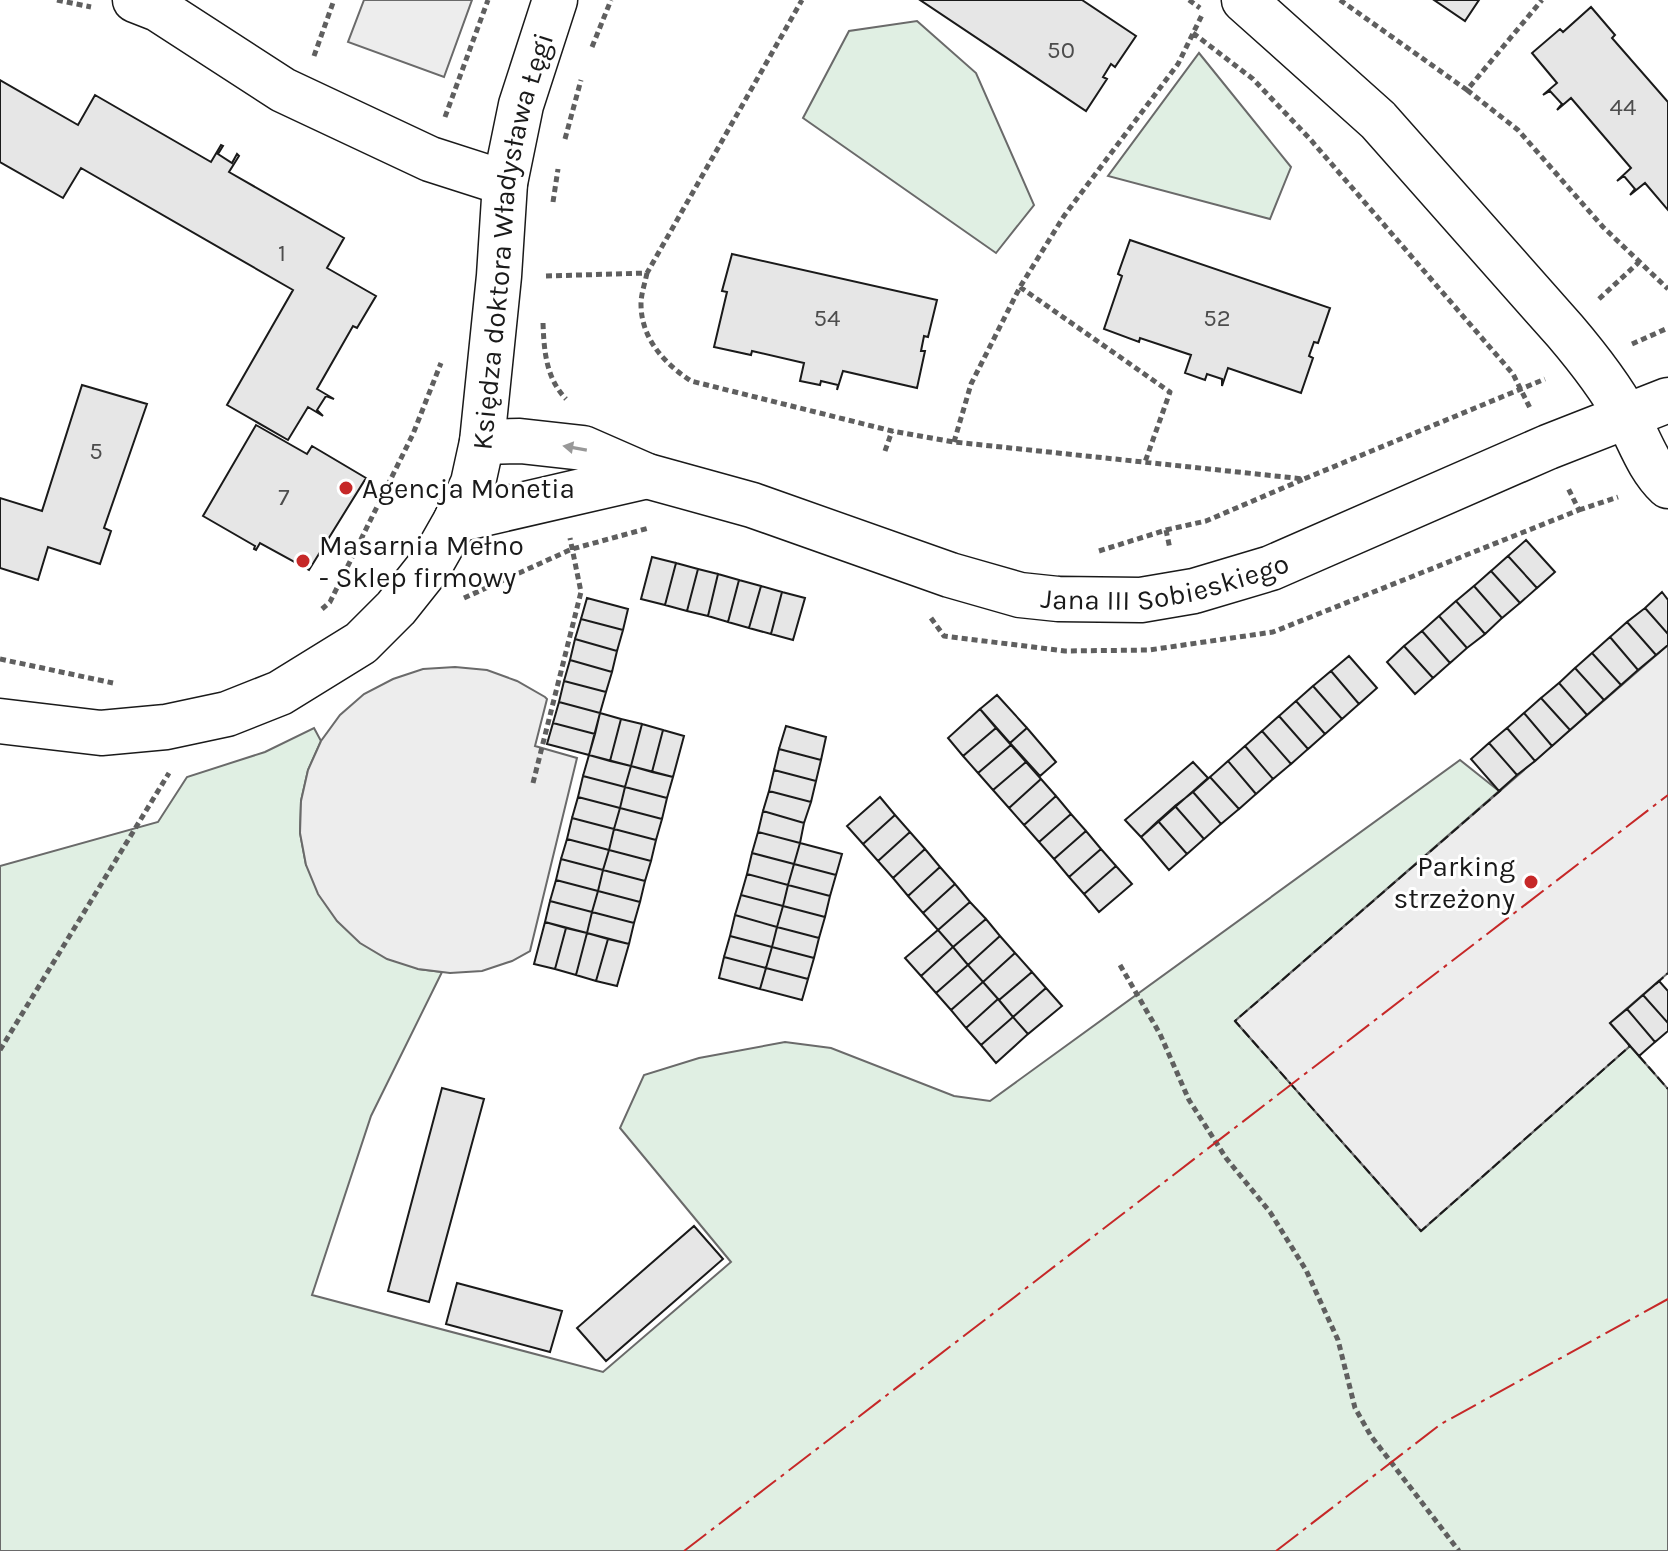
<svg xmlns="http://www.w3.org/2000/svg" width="1668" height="1551" font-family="Karla,sans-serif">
  <rect width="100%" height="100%" fill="#fff"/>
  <path fill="#e0efe3" stroke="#6a6a6a" stroke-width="2" d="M917 21 976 73 1034 205 996 253 803 118 849 31Z
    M1199 53 1291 167 1270 219 1108 176Z
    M314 728 321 741 308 770 301 801 300 833 306 865 418 969 442 972 371 1116 312 1295 603 1372 731 1262 620 1128 644 1075 699 1058 785 1042 831 1048 954 1096 990 1101 1460 760 1499 791 1235 1021 1421 1231 1630 1046 1668 1089V1551H0V866L158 822 187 777 265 752Z"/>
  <path fill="#ededed" stroke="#6a6a6a" stroke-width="2" d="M364 0H472L444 77 348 42Z
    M1668 645V973L1610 1023 1630 1046 1421 1231 1235 1021Z
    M455 667 487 670 517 681 545 697 547 699 535 746 577 758 530 951 512 961 482 971 450 973 418 969 387 959 360 943 337 921 318 894 306 865 300 833 301 801 308 770 321 741 340 715 364 694 393 679 423 669Z"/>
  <path fill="#e6e6e6" stroke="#1a1a1a" stroke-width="2" d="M920 0H1082L1136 36 1115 67 1111 64 1103 77 1107 79 1086 111Z
    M1434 0H1479L1465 21Z
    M1591 7 1615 35 1612 38 1668 102V210L1645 183 1630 195 1635 189 1624 176 1617 181 1631 168 1571 98 1557 110 1562 104 1550 91 1543 95 1557 83 1532 53 1560 29 1563 32Z
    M0 80 78 125 95 95 211 162 221 145 223 146 218 154 232 163 237 154 239 156 229 172 344 238 327 268 376 296 357 328 353 326 317 389 334 399 326 396 317 410 323 416 308 407 288 440 227 405 293 290 81 168 63 198 0 162Z
    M1130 240 1330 308 1318 343 1314 342 1309 356 1313 358 1301 393 1228 368 1222 386V379L1207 374 1205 380 1185 373 1191 355 1140 338 1139 342 1104 329 1122 276 1118 274Z
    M732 254 937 300 928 337 924 336 921 351H925L917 388 843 371 837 390 838 385 821 381 820 385 800 381 804 363 752 351 751 355 714 347 727 292 722 291Z
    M82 385 147 404 104 528 111 531 100 564 48 547 38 580 0 568V498L42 511Z
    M256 425 307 454 312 446 366 478 309 570 260 543 256 550 254 549 255 546 203 516Z
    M1526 540 1555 572 1537 588 1508 556Z
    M1508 556 1537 588 1520 603 1491 571Z
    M652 557 676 563 665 605 641 599Z
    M676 563 698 569 687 611 665 605Z
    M698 569 718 574 708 616 687 611Z
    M1491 571 1520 603 1502 618 1474 586Z
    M718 574 739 580 728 622 708 616Z
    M739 580 761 586 749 628 728 622Z
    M761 586 782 592 771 634 749 628Z
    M1474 586 1502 618 1485 634 1456 601Z
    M782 592 805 598 793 640 771 634Z
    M1662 592 1668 600V634L1645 608Z
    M587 598 628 609 623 630 581 619Z
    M1456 601 1485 634 1467 648 1439 616Z
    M1645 608 1668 634V645L1656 655 1627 622Z
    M1439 616 1467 648 1450 663 1422 631Z
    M581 619 623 630 617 651 575 639Z
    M1627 622 1656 655 1638 670 1610 637Z
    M1422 631 1450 663 1433 678 1404 646Z
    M1610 637 1638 670 1621 685 1592 653Z
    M575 639 617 651 612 672 570 660Z
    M1404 646 1433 678 1415 694 1387 662Z
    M1592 653 1621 685 1604 700 1575 668Z
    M1349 656 1377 688 1359 704 1331 671Z
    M570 660 612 672 606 692 564 681Z
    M1575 668 1604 700 1587 715 1559 683Z
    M1331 671 1359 704 1342 719 1313 686Z
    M564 681 606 692 600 713 559 702Z
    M1559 683 1587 715 1570 730 1541 698Z
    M1313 686 1342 719 1325 734 1296 701Z
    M997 695 1027 728 1010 743 980 709Z
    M1541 698 1570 730 1552 746 1524 713Z
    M1296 701 1325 734 1308 749 1279 716Z
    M559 702 600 713 595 734 553 723Z
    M980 709 996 728 963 756 948 738Z
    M600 713 621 719 610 761 589 755Z
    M1524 713 1552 746 1535 761 1507 728Z
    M1279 716 1308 749 1291 764 1262 731Z
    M621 719 642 724 631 766 610 761Z
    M553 723 595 734 589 755 547 744Z
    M642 724 663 730 652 772 631 766Z
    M786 726 826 737 821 760 779 749Z
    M996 728 1011 745 978 773 963 756Z
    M1027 728 1056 762 1040 776 1010 743Z
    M1507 728 1535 761 1517 775 1489 743Z
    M663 730 684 736 673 777 652 772Z
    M1262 731 1291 764 1273 779 1245 746Z
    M1489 743 1517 775 1499 791 1471 759Z
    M1011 745 1026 762 993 790 978 773Z
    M1245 746 1273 779 1256 794 1228 761Z
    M779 749 821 760 816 781 774 770Z
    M589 755 631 766 625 787 583 776Z
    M1228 761 1256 794 1239 809 1210 777Z
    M1026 762 1041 779 1009 808 993 790Z
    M1193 762 1208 778 1141 837 1125 820Z
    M631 766 673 777 667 798 625 787Z
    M774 770 816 781 811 802 769 791Z
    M583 776 625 787 620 808 578 797Z
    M1210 777 1239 809 1221 824 1193 792Z
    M1041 779 1056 796 1024 825 1009 808Z
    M625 787 667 798 662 819 620 808Z
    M769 791 811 802 804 823 763 811Z
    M1193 792 1221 824 1204 839 1175 806Z
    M1056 796 1071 814 1039 842 1024 825Z
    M578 797 620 808 614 829 572 818Z
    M880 797 895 815 863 844 847 826Z
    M1175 806 1204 839 1187 854 1158 821Z
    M620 808 662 819 656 840 614 829Z
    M763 811 804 823 800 843 758 832Z
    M1071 814 1086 831 1054 859 1039 842Z
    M895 815 910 832 878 861 863 844Z
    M572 818 614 829 609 850 567 839Z
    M1158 821 1187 854 1169 870 1141 837Z
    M614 829 656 840 651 861 609 850Z
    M1086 831 1101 849 1069 877 1054 859Z
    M758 832 800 843 794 864 752 853Z
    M910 832 925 849 893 878 878 861Z
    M567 839 609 850 603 870 561 859Z
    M800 843 842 854 836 875 794 864Z
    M925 849 940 867 908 896 893 878Z
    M1101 849 1116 866 1084 894 1069 877Z
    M609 850 651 861 645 881 603 870Z
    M752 853 794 864 788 885 747 874Z
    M561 859 603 870 598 891 556 880Z
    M794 864 836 875 830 896 788 885Z
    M1116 866 1132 884 1099 912 1084 894Z
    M940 867 955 884 923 913 908 896Z
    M603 870 645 881 640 902 598 891Z
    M747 874 788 885 783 906 741 895Z
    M556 880 598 891 592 912 550 901Z
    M955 884 970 902 938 930 923 913Z
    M788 885 830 896 825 917 783 906Z
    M598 891 640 902 634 923 592 912Z
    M741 895 783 906 777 927 735 915Z
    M550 901 592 912 587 933 545 922Z
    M970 902 986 919 953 947 938 930Z
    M783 906 825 917 819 938 777 927Z
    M592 912 634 923 629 944 587 933Z
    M735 915 777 927 772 947 730 936Z
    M986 919 1000 936 968 965 953 947Z
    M545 922 566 928 555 969 534 964Z
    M777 927 819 938 814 958 772 947Z
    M566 928 587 933 576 975 555 969Z
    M938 930 953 947 921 976 905 958Z
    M587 933 608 939 596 981 576 975Z
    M730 936 772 947 766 968 724 957Z
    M1000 936 1015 953 983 982 968 965Z
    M608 939 629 944 617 986 596 981Z
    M772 947 814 958 808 979 766 968Z
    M953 947 968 965 936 993 921 976Z
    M1015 953 1032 972 999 1000 983 982Z
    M724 957 766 968 760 989 719 978Z
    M968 965 983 982 951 1010 936 993Z
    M766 968 808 979 802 1000 760 989Z
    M1032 972 1046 988 1013 1017 999 1000Z
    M1659 981 1668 991V1023L1643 995Z
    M983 982 998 999 966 1028 951 1010Z
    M1046 988 1062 1006 1028 1034 1013 1017Z
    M1643 995 1668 1023V1031L1655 1042 1627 1009Z
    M998 999 1013 1017 981 1045 966 1028Z
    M1627 1009 1655 1042 1639 1056 1610 1023Z
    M1013 1017 1028 1034 996 1063 981 1045Z
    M442 1088 484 1099 429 1302 388 1291Z
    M694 1226 723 1259 606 1361 577 1328Z
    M457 1283 562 1311 550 1352 446 1324Z"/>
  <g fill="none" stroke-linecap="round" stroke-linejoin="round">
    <g stroke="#1a1a1a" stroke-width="47">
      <g id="minor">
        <path d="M135 0 158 9 283 90 430 159 505 183"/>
        <path d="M1244 0 1378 120 1565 331C1588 358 1610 386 1627 417 1640 441 1648 467 1668 486"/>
        <path id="s1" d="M482 442 520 441 583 448 647 476 752 505 950 575 1020 595 1058 599 1141 600 1194 591 1271 568 1548 447 1668 400"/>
        <path d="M456 520 647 476"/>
        <path id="s2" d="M0 721 101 733 166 727 227 714 280 693 361 643 396 608 431 564 456 520 473 483 482 442 499 276 505 183 521 105 555 0"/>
      </g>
    </g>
    <path stroke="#5f5f5f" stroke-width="5" stroke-dasharray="6 4" stroke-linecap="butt" d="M57 0 91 7
      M1189 0 1200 8
      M1340 0 1467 90 1542 0
      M1193 33 1253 79 1310 139 1513 374 1530 408
      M592 47 611 0
      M314 56 334 0
      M1467 90 1518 130 1603 227 1668 289
      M445 117 488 0
      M565 139 581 80
      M553 202 558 169
      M647 273C645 283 641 294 641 304 641 339 665 364 691 381L892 431 954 442 1304 479 1545 379
      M546 276 647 273 802 0
      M1020 287 1170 392 1145 462
      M1599 299 1639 262
      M543 323C544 351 546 378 566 399
      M1632 344 1668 328
      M954 442 971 384 1020 287 1064 216 1178 64 1202 15
      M885 451 892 431
      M1579 510 1618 497
      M1166 530 1206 521 1304 479
      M1099 551 1166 530 1170 549
      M464 598 572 549 649 528
      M322 609 330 602 413 434 441 363
      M931 618 944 636 1065 651 1149 650 1273 632 1579 510 1567 486
      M0 659 113 683
      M533 783 581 592 570 538
      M1120 965 1160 1034 1189 1100 1226 1158 1270 1212 1306 1270 1338 1340 1355 1408 1371 1436 1459 1551
      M0 1050 169 773"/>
    <use href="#minor" stroke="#fff" stroke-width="44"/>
    <path stroke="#1a1a1a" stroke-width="2" stroke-dasharray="10 4" stroke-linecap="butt" d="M1501 790 1235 1021 1421 1231 1630 1046 1628 1044
      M1656 984 1668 973
      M1639 1056 1668 1089"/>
    <path stroke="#c62828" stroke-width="2" stroke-dasharray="28 6 4 6" stroke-linecap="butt" d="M684 1551 1668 795
      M1276 1551 1441 1424 1668 1299"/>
  </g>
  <defs><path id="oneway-solid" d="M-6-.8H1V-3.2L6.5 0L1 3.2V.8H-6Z" transform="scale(2)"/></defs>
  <use fill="#989898" href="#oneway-solid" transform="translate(575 448) rotate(-170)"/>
  <g fill="#c62828" stroke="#fff" stroke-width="3">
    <circle cx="346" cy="488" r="8"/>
    <circle cx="303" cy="561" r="8"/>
    <circle cx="1531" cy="882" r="8"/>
  </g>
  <g text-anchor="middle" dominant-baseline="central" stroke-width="6" stroke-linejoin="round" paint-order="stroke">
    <g font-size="24" fill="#4d4d4d">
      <text x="1061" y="50">50</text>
      <text x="1623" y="107">44</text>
      <text x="282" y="253">1</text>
      <text x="827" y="318">54</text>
      <text x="1217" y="318">52</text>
      <text x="96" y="451">5</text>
      <text x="284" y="497">7</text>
    </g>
    <g font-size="28" fill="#1a1a1a" stroke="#fff">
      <text stroke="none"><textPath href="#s2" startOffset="824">Księdza doktora Władysława Łęgi</textPath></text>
      <text stroke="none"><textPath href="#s1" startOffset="710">Jana III Sobieskiego</textPath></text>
    </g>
    <g font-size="28" fill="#1a1a1a" stroke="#fff" text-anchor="start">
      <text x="362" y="488">Agencja Monetia</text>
      <text x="319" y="545">Masarnia Mełno<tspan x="319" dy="32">- Sklep firmowy</tspan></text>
      <text x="1515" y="866" text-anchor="end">Parking<tspan x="1515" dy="32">strzeżony</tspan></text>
    </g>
  </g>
</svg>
